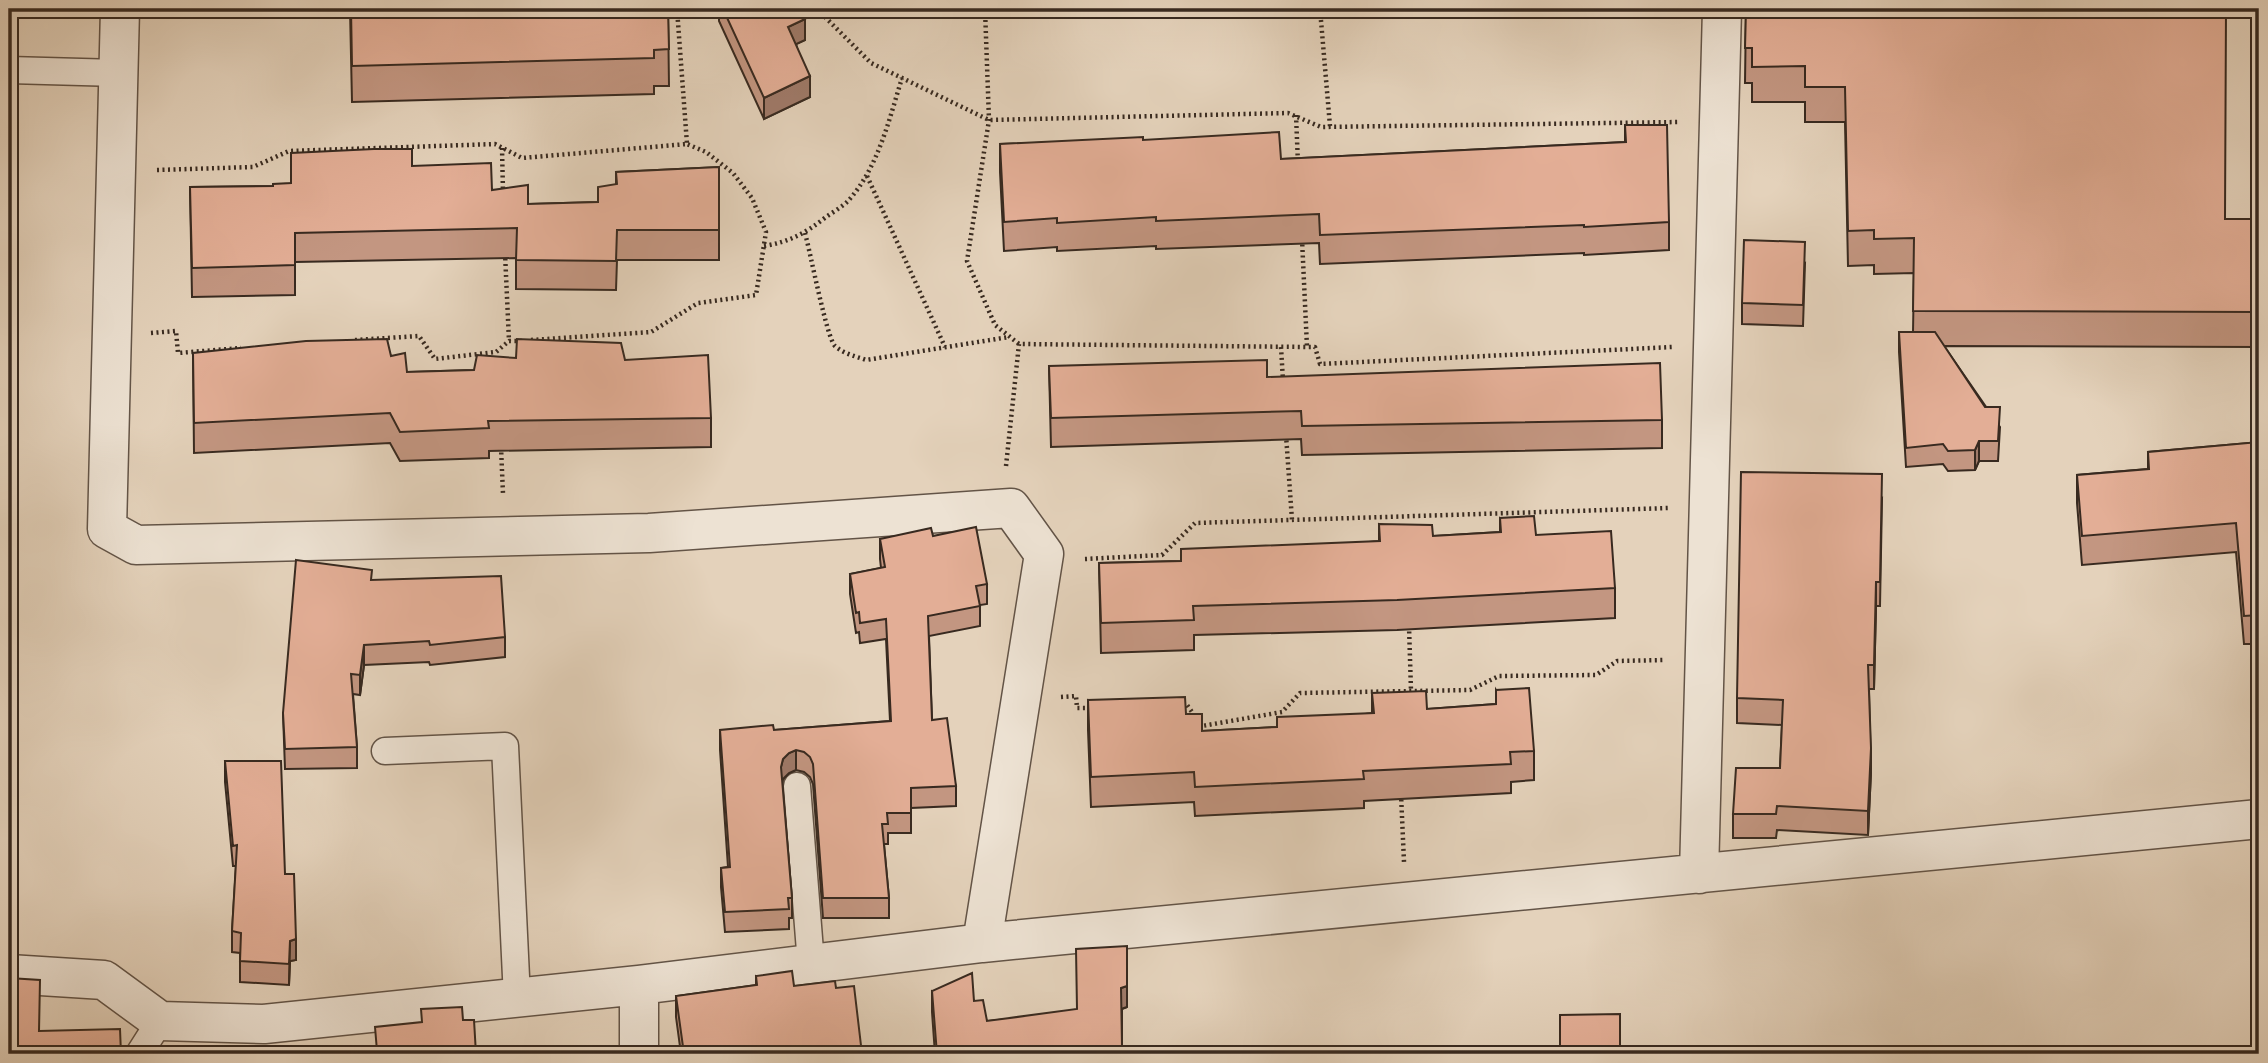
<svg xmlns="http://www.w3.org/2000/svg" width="2268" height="1063" font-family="'Gentium Book Plus',serif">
  <rect width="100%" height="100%" fill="#e4d2bb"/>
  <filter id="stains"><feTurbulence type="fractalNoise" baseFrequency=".00286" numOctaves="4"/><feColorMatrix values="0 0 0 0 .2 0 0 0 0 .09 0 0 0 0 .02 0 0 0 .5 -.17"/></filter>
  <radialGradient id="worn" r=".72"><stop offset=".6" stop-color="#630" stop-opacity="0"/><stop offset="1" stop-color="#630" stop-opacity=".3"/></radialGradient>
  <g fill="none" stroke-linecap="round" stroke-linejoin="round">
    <g stroke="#635447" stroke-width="29">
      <path id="lane" d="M9 70 118 73
        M385 751 505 746 517 998
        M797 786 811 964
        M139 1054 160 1021"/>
    </g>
    <g stroke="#635447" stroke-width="41">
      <path id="street" d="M120 9 107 529 136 545 649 533 1011 508 1044 554 982 943
        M1699 874 1722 9
        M9 974 104 980 160 1021 264 1024 639 985 982 943 2259 819
        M639 985V1054"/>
    </g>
    <path stroke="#382a20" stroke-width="4.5" stroke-dasharray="2 3.5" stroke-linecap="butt" d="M817 9 871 63 989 120 1288 113 1321 127 1680 122
      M985 9 989 120 967 261 995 325 1019 344
      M1320 9 1330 126
      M1296 115 1298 164
      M502 148 503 192
      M157 170 253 167 289 151 495 144 522 158 687 144 677 9
      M867 176 945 347
      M805 233C810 251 827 339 835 346 844 354 855 356 866 360L1009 337
      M1302 239 1307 347
      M764 246C789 242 806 233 826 217 833 212 842 207 848 201 878 168 889 120 902 78
      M505 253 509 341
      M151 333 176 331 178 353 241 348
      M355 340 419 336 435 359 496 352 509 341H522
      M531 340 651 332 698 303 756 295 766 232 752 198 733 173 706 152 687 144
      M1281 347 1283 381
      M1286 435 1292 520
      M501 447 503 494
      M1006 466 1019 344 1307 347H1315L1320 364 1672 347
      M1085 559 1162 555 1195 523 1669 508
      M1409 626 1411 691
      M1061 697 1076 696 1077 708H1093
      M1182 705H1187L1202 726 1282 712 1300 693 1470 690 1499 676 1596 675 1617 661 1664 660
      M1401 794 1404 862"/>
    <use href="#lane" stroke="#ede2d3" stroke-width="26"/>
    <use href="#street" stroke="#ede2d3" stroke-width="38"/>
  </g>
  <path fill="#c39681" stroke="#382a20" stroke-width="2" d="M350 9H668L669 86H654V94L352 102Z
    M719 9H800L805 40 796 44 810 97 764 119 719 21Z
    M1746 9 2225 219H2259V347L1944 346 2000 427 1998 461H1979L1975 470 1948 471 1943 464 1906 467 1899 352V332H1913L1914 273 1874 274V265L1848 266 1845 122H1805V102H1752V83H1745Z
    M1625 125 1669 222V250L1584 255V253L1320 264 1319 243 1156 249V246L1057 251V247L1004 251 1000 172V144L1143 140 1281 159 1625 142Z
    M412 166 492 190 528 204 598 202 616 184V172L719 167V260H617L616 290 516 289V258L295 262V295L192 297 190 187 273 186Z
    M1805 263 1803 326 1742 324V303Z
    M193 353 391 356 407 372 474 370 516 358 625 360 711 418V447L489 451V458L400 461 390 443 194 453Z
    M1049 366 1267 377 1662 420V448L1302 455 1301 439 1051 447Z
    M2259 442V644H2244L2236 552 2082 565 2077 503V475L2148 469V452Z
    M1882 499 1880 606H1876L1874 689H1869L1871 772 1868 835 1777 830 1776 838H1733V814L1780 768 1782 725 1737 723V698Z
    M1500 518 1536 535 1615 588V618L1397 630 1194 635V650L1101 653 1099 563 1181 561 1379 541V524L1433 536 1500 532Z
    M933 536 987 584V604L980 605V626L929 636 932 720 956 786V806L911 808V833H888V844H884L889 898V918H823L813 784 810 777 804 772 796 770 789 773 783 779 782 782 792 898V918H789V929L725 932 721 887V868L728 867 720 750V730H774L890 721 886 639 860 643 859 632 856 633 850 594V574L881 568 880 559V539Z
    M372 580 505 637V657L430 665 429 662 364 665 360 695 353 694 357 747V768L285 769 283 713Z
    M1496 690 1534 751V780L1511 782V793L1364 801V808L1195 816 1194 802 1091 807 1088 730V700L1186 714 1202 731 1277 727 1372 713V693L1427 709 1496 704Z
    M225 761 285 874 296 960 290 961 289 985 240 982V953L232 952V931L236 866H233L225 782Z
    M756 976 794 986 836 988 862 1054H681L676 1017V996L756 985Z
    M932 991 974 1001 987 1021 1127 1007 1122 1009V1046L1128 1054H935L932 1012Z"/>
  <path fill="#9f7a69" stroke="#382a20" stroke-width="2" d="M805 19V40L788 48V27Z
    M810 76V97L764 119V98Z
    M1979 441V461L1975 470V450Z
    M1876 582V606L1874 689V665Z
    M364 645V665L360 695V675Z
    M1871 748V772L1868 835V811Z
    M796 750V770L789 773 783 779 781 787V767L783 759 789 753Z
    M296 939V960L290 961 289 985 290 941Z
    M1127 986V1007L1121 1009V988Z"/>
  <path fill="#e3ae96" stroke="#382a20" stroke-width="2" d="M351 9H668L669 49 654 50V58L352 66Z
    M723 9H800L805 19 788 27 810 76 764 98Z
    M1746 9H2226L2225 219H2259V312L1913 311 1914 238 1874 239V230L1848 231 1845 87H1805V66L1752 67V48H1745Z
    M1625 125H1667L1669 222 1584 227V225L1320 235 1319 214 1156 221V217L1057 223V218L1004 222 1000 144 1143 137V140L1279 132 1281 159 1626 142Z
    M374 149H412V166L491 163 492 190 528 185V204L598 202V187L617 184 616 172 719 167V230H617L616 261 516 260 517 228 295 233V265L192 268 190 187 273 186V184L291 183V153Z
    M1744 240 1805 242 1803 305 1742 303Z
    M1899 332H1935L1985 407H2000L1998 441H1979L1975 450 1948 451 1943 444 1906 448Z
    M387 339 391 356 405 353 407 372 474 370 477 355 516 358 517 339 621 343 625 360 708 355 711 418 488 421 489 428 400 432 390 413 194 423 193 353 306 341Z
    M1267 360V377L1660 363 1662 420 1302 426 1301 411 1051 418 1049 366Z
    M2259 442V615L2244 616 2236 523 2082 536 2077 475 2149 469 2148 452Z
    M1741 472 1882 474 1880 582H1876L1874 665H1868L1871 748 1868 811 1777 806 1776 814H1733L1736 768H1780L1783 700 1737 698Z
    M1534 516 1536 535 1611 531 1615 588 1397 600 1193 606 1194 620 1101 623 1099 563 1181 561V549L1380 541 1379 524 1432 525 1433 536 1501 532 1500 518Z
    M976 527 987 584 976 586 980 606 928 616 932 720 947 718 956 786 911 788V813H887L888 824H882L889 898H823L813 764 810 757 804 752 796 750 789 753 783 759 781 767 792 898H788L789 909 725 912 721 868 730 867 720 730 773 725 774 730 891 721 886 619 860 623 859 612 856 613 850 574 885 567 880 539 931 528 933 536Z
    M296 560 372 570 371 580 501 576 505 637 430 645 429 641 364 645 360 675 351 674 357 747 285 749 283 713Z
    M1529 688 1534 751 1510 752 1511 764 1363 771 1364 779 1195 787 1194 772 1091 777 1088 700 1185 697 1186 714H1202V731L1277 727V717L1374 713 1372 693 1426 691 1427 709 1496 704V690Z
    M225 761H281L285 874H294L296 939 290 941 289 964 240 961 241 933 232 931 237 845 233 846Z
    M1127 946V986L1121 988 1122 1046H1127L1128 1054H937L932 991 972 973 974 1001 983 1000 987 1021 1077 1009 1076 949Z
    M792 971 794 986 835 981 836 988 854 986 862 1054H684L676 996 757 985 756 976Z
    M9 978 40 980 39 1031 120 1029 121 1054H9Z
    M462 1007 463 1020H474L476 1054H362V1052L377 1051 375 1027 422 1022 421 1009Z
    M1620 1014V1054H1628H1560V1015Z"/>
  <rect width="2268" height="1063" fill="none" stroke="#e4d2bb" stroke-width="35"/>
  <rect x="10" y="10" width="2247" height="1042" fill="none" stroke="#382a20" stroke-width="3.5"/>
  <rect x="18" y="18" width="2233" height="1028" fill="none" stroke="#382a20" stroke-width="2"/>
  <rect width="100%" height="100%" filter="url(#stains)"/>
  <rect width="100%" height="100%" fill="url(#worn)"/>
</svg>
